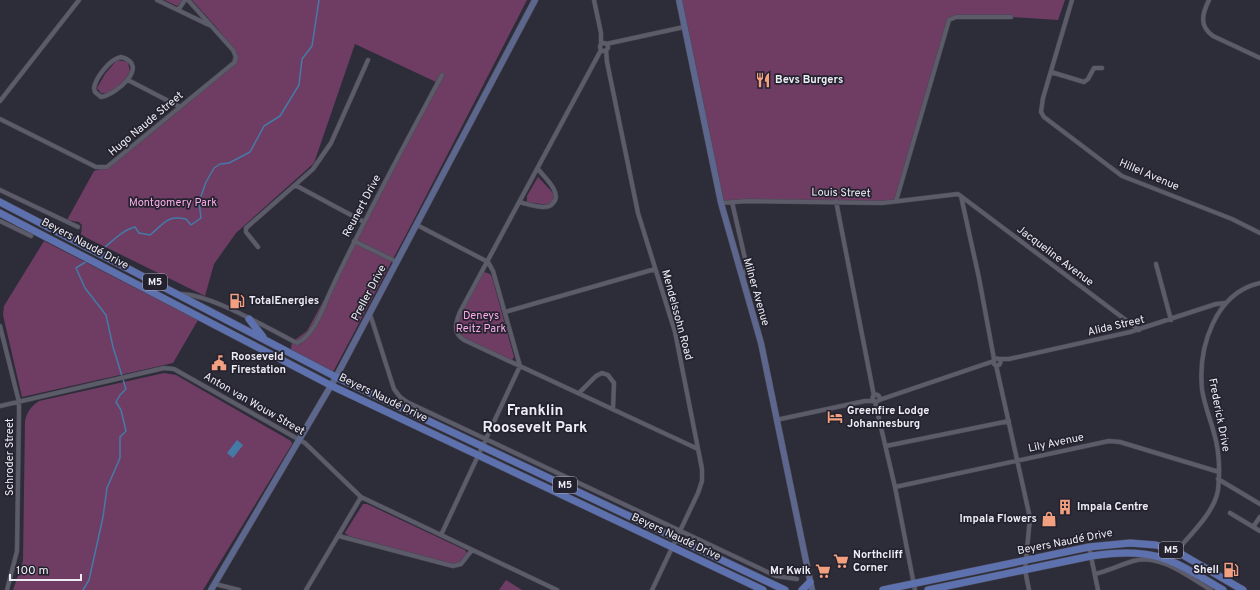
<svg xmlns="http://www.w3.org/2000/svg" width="1260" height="590" font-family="Overpass,sans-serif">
  <rect width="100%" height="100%" fill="#2d2c39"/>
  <path fill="#6f3d64" d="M164 0H183L177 6Z
    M192 0H527L411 225 332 374 291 349 292 342 307 331 356 241 436 82 355 44 314 163 236 233 214 264 205 296 81 235 82 225 79 222 67 220 94 171 111 166 231 67 234 51 217 28Z
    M678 0H1065L1058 20 1011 17H956L949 20 896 201 721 203Z
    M117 60 128 62 130 72C125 80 111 96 101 93L97 88 105 74Z
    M538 177 553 193V201L548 205 527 202V196Z
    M44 241 198 320 173 363 22 397 3 315 4 306Z
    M484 272 490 274 492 277 514 357 512 360 464 341 455 327 457 318Z
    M164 373 176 375 291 441 292 444 203 590H13L23 561 25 421C27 412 31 406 39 401Z
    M363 504H367L465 550 467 553 459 563 455 565 349 536 345 533 346 531Z
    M506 580 522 590H499Z"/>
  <path fill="#457aa6" d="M237 440 243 445 233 458 227 453Z"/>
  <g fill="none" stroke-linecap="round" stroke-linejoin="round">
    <path stroke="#457aa6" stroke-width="1.5" d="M100 251C111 243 122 230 135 227L139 233 150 235C164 224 166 215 186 219L191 225 201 218 199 202 206 182 214 168 220 164 229 163 250 152 264 126 280 116 299 85 302 59 312 46 319 0
      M83 590 89 580 103 517 107 488 120 458V437L126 431 121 410 116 402 120 395 126 389 113 347 106 315 85 288 76 268 87 261"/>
    <g stroke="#494853" stroke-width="5">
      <path id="street" d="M157 0 209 25
        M594 0 601 33V44
        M1072 0 1043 98 1041 112 1044 117 1122 176 1232 219 1260 233
        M1209 0C1202 14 1199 26 1213 36L1260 58
        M178 10 185 0
        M600 47a4 4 0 1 1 8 0a4 4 0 1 1-8 0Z
        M606 44 684 27
        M601 50 460 312C455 324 453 333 464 340L698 449
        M606 50 607 62 638 213 675 332 702 469V481L698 493 652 590
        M121 57C151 65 116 95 101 97L95 92 94 88C96 77 110 59 121 57Z
        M1051 72 1084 82 1088 79 1094 68H1102
        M128 80 180 107
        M0 101 79 0
        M0 119 96 167H107L235 62 236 57 233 50 188 0
        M295 185 313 169 331 143 368 60
        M0 190 78 227
        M961 196 979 278 994 359
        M836 201 874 396
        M896 201 949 20 956 17H1011
        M519 202C527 204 536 207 544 207 548 207 551 206 553 203 563 193 544 177 538 169
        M732 202 746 263V270L742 276
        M721 203 747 201 882 203 958 194 1139 330
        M0 221 31 236
        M417 225 488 262 493 271 520 366 441 535
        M354 241 397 262
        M258 247 246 232V228L295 185 364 222
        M1156 264 1171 320
        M180 294C211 294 267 328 297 343 315 335 323 307 331 290 365 217 404 146 442 75
        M505 312 655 269
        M370 314 394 389 400 397 407 402 776 576 797 579
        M0 326 19 402V413L17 551 7 590
        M993.5 362a3.5 3.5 0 1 1 7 0a3.5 3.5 0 1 1-7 0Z
        M999 359H1009L1130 332 1216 304 1225 303
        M996 365 1030 518 1025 570 1029 590
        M579 393 596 376 602 373 608 375 614 383 613 409
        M872.5 398a3.5 3.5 0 1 1 7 0a3.5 3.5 0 1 1-7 0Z
        M879 400 994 361
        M875 402 895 487 915 590
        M0 406 164 368 174 369 305 443 361 497 557 590
        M776 420 865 401H874
        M886 446 1009 421
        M1218 479 1260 504
        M895 487 1109 441 1120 442 1219 472
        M1230 513 1260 531
        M1253 527 1260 517
        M339 536 453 566 461 564 472 550
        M1089 547 1098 590
        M1170 559C1185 539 1214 515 1218 490 1220 472 1219 450 1214 433 1210 418 1204 404 1202 389 1198 347 1215 293 1260 283
        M1095 574C1108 571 1120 565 1133 561 1160 553 1189 577 1211 590
        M215 584 239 590
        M306 590 361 497"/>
    </g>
    <g stroke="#494853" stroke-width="7">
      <path id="secondary" d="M679 0 721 203 761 343 812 590
        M211 590 336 377 535 0"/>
    </g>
    <g stroke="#494853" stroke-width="8">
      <path id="primary" d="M0 202 336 377 785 590
        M0 213 332 386 763 590
        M249 319 263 337
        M802 590 810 582
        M883 590 1089 547 1130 543 1156 545 1176 551 1243 590
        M928 590 1091 556C1154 546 1171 559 1223 590"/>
    </g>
    <use href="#street" stroke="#5c5b69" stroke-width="4"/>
    <use href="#secondary" stroke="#5d668c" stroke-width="6"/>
    <use href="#primary" stroke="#5e71af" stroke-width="7"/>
  </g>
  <defs>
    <g id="restaurant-bare" transform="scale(1.2)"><path d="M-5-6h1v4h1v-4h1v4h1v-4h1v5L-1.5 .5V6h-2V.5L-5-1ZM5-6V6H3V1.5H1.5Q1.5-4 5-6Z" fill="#f2a07f" stroke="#24222f" stroke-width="2.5" paint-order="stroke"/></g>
    <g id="fuel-bare" transform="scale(1.2)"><path d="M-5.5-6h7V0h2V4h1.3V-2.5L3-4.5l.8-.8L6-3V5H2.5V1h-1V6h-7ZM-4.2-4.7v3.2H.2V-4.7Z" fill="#f2a07f" stroke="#24222f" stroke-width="2.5" paint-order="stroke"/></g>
    <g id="civic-bare" transform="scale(1.2)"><path d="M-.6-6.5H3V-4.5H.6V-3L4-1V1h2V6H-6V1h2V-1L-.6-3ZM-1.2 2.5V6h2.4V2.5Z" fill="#f2a07f" stroke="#24222f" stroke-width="2.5" paint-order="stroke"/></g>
    <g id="hotel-bare" transform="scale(1.2)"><path d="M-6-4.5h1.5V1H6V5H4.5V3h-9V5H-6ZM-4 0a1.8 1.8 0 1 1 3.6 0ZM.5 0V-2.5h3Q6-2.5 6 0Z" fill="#f2a07f" stroke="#24222f" stroke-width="2.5" paint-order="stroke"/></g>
    <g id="building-bare" transform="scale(1.2)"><path d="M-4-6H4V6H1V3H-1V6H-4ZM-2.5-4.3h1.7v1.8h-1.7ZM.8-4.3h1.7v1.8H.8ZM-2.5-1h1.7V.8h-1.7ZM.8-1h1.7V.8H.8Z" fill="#f2a07f" stroke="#24222f" stroke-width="2.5" paint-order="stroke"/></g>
    <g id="shop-bare" transform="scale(1.2)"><path d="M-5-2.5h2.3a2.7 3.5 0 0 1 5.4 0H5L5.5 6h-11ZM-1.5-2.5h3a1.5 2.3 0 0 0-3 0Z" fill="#f2a07f" stroke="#24222f" stroke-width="2.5" paint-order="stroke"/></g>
    <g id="supermarket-bare" transform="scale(1.2)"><path d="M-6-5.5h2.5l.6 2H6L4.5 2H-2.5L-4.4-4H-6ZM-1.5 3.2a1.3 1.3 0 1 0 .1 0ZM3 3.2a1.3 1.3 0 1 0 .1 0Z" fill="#f2a07f" stroke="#24222f" stroke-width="2.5" paint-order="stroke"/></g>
  </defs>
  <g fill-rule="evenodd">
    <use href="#restaurant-bare" x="763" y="80"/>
    <use href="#fuel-bare" x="237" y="301"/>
    <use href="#civic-bare" x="219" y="363"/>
    <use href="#hotel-bare" x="835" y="417"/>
    <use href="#building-bare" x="1065" y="507"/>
    <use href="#shop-bare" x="1049" y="519"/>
    <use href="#supermarket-bare" x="841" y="561"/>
    <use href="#fuel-bare" x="1231" y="570"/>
    <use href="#supermarket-bare" x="823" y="571"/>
  </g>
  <g text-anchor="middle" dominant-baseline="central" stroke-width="3.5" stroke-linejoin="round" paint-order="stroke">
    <g fill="#24222f" stroke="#b0afb9" stroke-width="1">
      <rect x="143" y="274" width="24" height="16" rx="3"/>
      <rect x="553" y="477" width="24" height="16" rx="3"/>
      <rect x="1159" y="542" width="24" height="16" rx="3"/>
    </g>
    <g font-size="10" font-weight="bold" fill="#ececf4">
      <text x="155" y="282">M5</text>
      <text x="565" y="485">M5</text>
      <text x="1171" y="550">M5</text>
    </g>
    <g font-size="11" font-weight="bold" fill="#ececf4" stroke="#24222f" text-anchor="start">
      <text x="775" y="80">Bevs Burgers</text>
      <text x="249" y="301">TotalEnergies</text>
      <text x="231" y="357">Rooseveld<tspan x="231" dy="13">Firestation</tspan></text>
      <text x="847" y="411">Greenfire Lodge<tspan x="847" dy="13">Johannesburg</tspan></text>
      <text x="1077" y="507">Impala Centre</text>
      <text x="1037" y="519" text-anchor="end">Impala Flowers</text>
      <text x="853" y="555">Northcliff<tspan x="853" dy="13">Corner</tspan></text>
      <text x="1219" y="570" text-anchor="end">Shell</text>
      <text x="811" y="571" text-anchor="end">Mr Kwik</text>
    </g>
    <g font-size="11" fill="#ececf4" stroke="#24222f">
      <text transform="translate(146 124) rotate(-40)">Hugo Naude Street</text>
      <text transform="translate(1149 175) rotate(23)">Hillel Avenue</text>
      <text transform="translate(841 193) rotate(1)">Louis Street</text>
      <text transform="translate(362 206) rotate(-62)">Reunert Drive</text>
      <text transform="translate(85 244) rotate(28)">Beyers Naudé Drive</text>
      <text transform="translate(1055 256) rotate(37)">Jacqueline Avenue</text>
      <text transform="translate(756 292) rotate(74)">Milner Avenue</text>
      <text transform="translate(369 293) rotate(-62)">Preller Drive</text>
      <text transform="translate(677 315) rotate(75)">Mendelssohn Road</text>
      <text transform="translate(1116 326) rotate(-13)">Alida Street</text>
      <text transform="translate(383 398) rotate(26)">Beyers Naudé Drive</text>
      <text transform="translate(254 404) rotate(30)">Anton van Wouw Street</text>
      <text transform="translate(1219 415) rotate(79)">Frederick Drive</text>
      <text transform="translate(1056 443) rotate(-12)">Lily Avenue</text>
      <text transform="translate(10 457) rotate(-90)">Schroder Street</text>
      <text transform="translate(676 537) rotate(25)">Beyers Naudé Drive</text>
      <text transform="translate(1065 542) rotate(-11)">Beyers Naudé Drive</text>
    </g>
    <g font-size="11" fill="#fcade9" stroke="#24222f">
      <text x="173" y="203">Montgomery Park</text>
      <text x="481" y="316">Deneys<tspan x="481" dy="13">Reitz Park</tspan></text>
    </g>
    <g font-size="15" font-weight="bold" fill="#ececf4" stroke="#24222f">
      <text x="535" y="411">Franklin<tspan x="535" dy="17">Roosevelt Park</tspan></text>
    </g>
  </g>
  <path d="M10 574v6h71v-6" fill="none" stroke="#ececf4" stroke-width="2"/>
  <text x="16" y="574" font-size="12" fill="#ececf4" stroke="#24222f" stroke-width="3" paint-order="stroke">100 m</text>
</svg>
